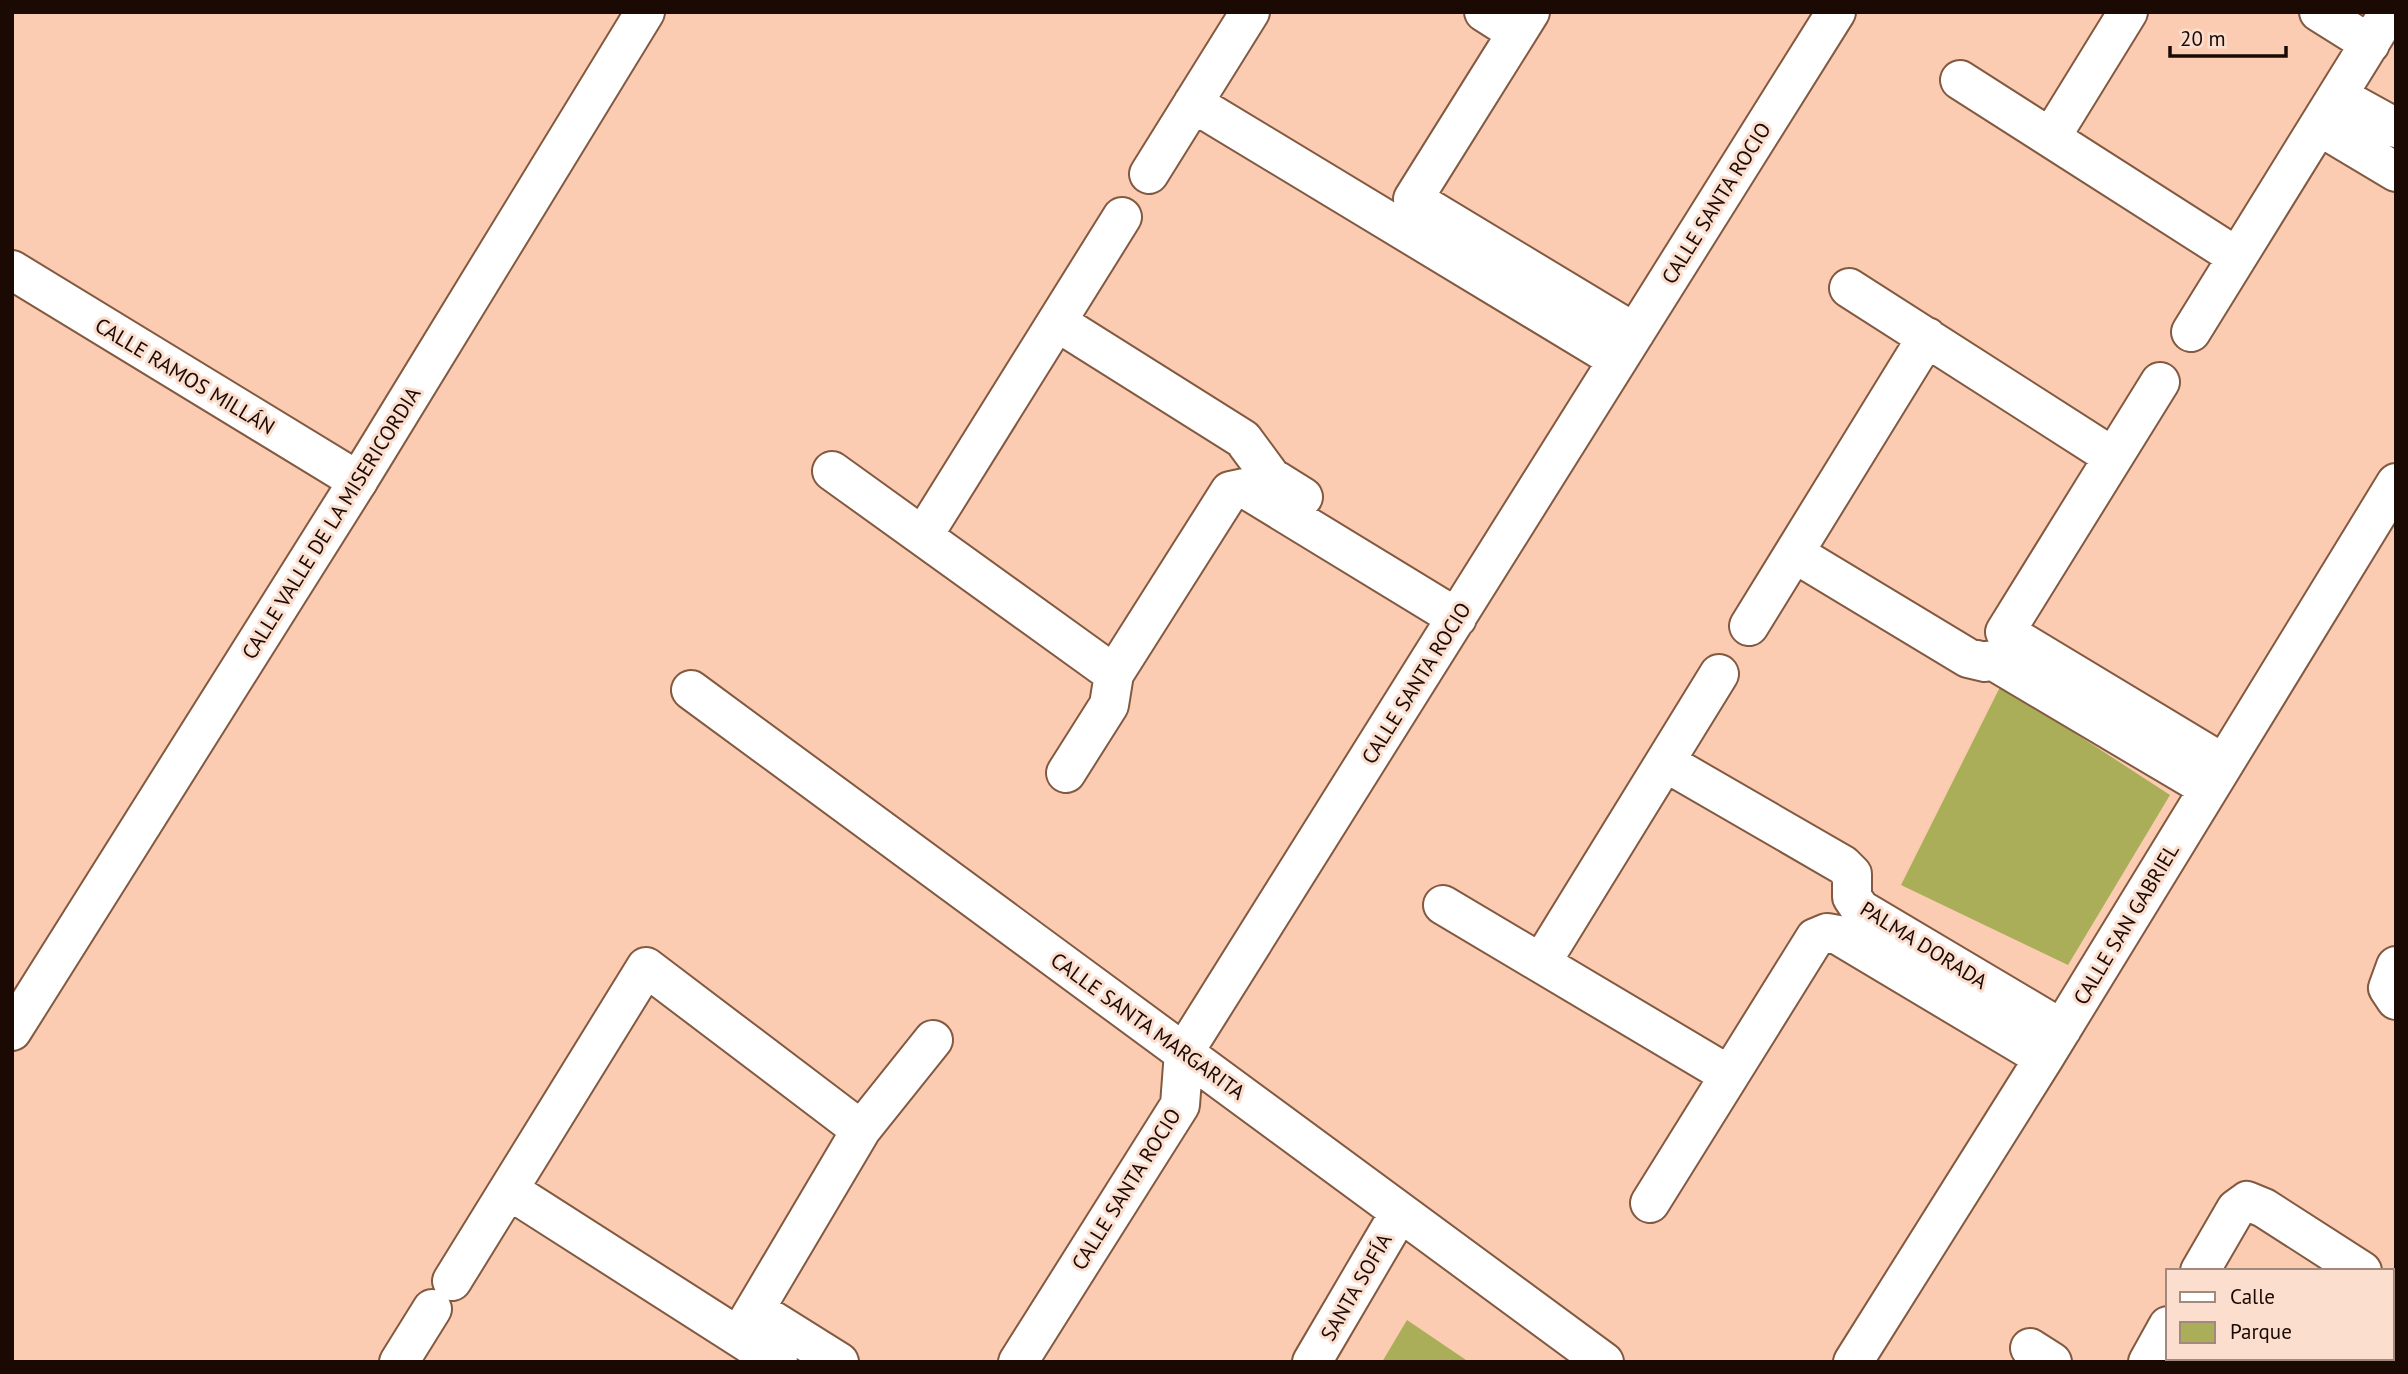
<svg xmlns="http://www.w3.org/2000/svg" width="2408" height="1374" font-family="'PT Sans',sans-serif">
  <rect width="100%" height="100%" fill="#fbccb1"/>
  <path fill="#aaae58" d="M2001 685 2170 795 2068 965 1901 885Z
    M1407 1320 1469 1362H1382Z"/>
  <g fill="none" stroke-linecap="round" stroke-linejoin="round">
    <g stroke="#825941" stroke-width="42">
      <path id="street" d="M1484 12 1517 33
        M1530 12 1413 199 1635 333
        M2319 12 2370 44
        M1960 80 2237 257
        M2338 96 2396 128
        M1193 103 1618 360
        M2319 126 2396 172
        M2051 137 2128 12
        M1149 174 1250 12
        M12 270 358 481
        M1849 288 2113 457
        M1057 322 1243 439 1271 477 1303 497
        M2191 332 2389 12
        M2160 382 2005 632 2224 764
        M832 471 1114 674
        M923 536 1122 217
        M1794 553 1968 658 1985 662 1992 660 2208 788
        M1749 626 1927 337
        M691 690 1604 1362
        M1665 762 1843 865 1852 874V897L1860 909 2062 1029
        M1066 773 1109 705 1114 674 1230 491 1244 488 1457 618
        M1443 905 1729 1075
        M1541 963 1719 674
        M2396 966 2388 988 2396 1000
        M509 1190 778 1362
        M1650 1203 1815 938 1827 933 1838 935 2044 1058
        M2200 1271 2236 1209 2247 1201 2264 1208 2362 1271
        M452 1281 646 967 861 1130
        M2392 1290 2396 1292
        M756 1310 839 1362
        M739 1336 861 1130 933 1040
        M2030 1348 2052 1362
        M399 1362 432 1309
        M1018 1362 1180 1105 1184 1052 1836 12
        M1312 1362 1400 1212
        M1853 1362 2044 1058 2396 483
        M2148 1362 2168 1326"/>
    </g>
    <g stroke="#825941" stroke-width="42">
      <path id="secondary" d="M12 1031 358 481 645 12"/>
    </g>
    <use href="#street" stroke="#fff" stroke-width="38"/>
    <use href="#secondary" stroke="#fff" stroke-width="38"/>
  </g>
  <g text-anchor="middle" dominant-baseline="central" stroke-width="6" stroke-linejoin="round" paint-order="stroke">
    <g font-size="21" fill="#1a0a03" stroke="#fbdece">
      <text transform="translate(1716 203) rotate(-58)">CALLE SANTA ROCIO</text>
      <text transform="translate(185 376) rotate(31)">CALLE RAMOS MILLÁN</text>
      <text transform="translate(331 523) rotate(-58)">CALLE VALLE DE LA MISERICORDIA</text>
      <text transform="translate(1416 683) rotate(-58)">CALLE SANTA ROCIO</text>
      <text transform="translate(2126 924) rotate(-59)">CALLE SAN GABRIEL</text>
      <text transform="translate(1924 945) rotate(32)">PALMA DORADA</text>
      <text transform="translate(1148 1026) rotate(36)">CALLE SANTA MARGARITA</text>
      <text transform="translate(1126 1189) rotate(-58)">CALLE SANTA ROCIO</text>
      <text transform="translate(1356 1287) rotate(-60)">SANTA SOFÍA</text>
    </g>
  </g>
  <rect width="2408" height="1374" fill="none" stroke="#1a0a03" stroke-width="28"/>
  <rect x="2166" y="1269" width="228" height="91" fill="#fbdece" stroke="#a1897d" stroke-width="2"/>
  <rect x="2180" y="1292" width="35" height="10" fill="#ffffff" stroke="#a1897d" stroke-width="2"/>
  <text x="2230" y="1304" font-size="21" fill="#1a0a03">Calle</text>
  <rect x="2180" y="1322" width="35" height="21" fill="#aaae58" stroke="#a1897d" stroke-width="2"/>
  <text x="2230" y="1339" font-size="21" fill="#1a0a03">Parque</text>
  <path d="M2170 46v10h116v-10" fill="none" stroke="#1a0a03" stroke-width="3.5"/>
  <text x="2180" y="46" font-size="21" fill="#1a0a03" stroke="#fbdece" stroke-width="5" paint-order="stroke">20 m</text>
</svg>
